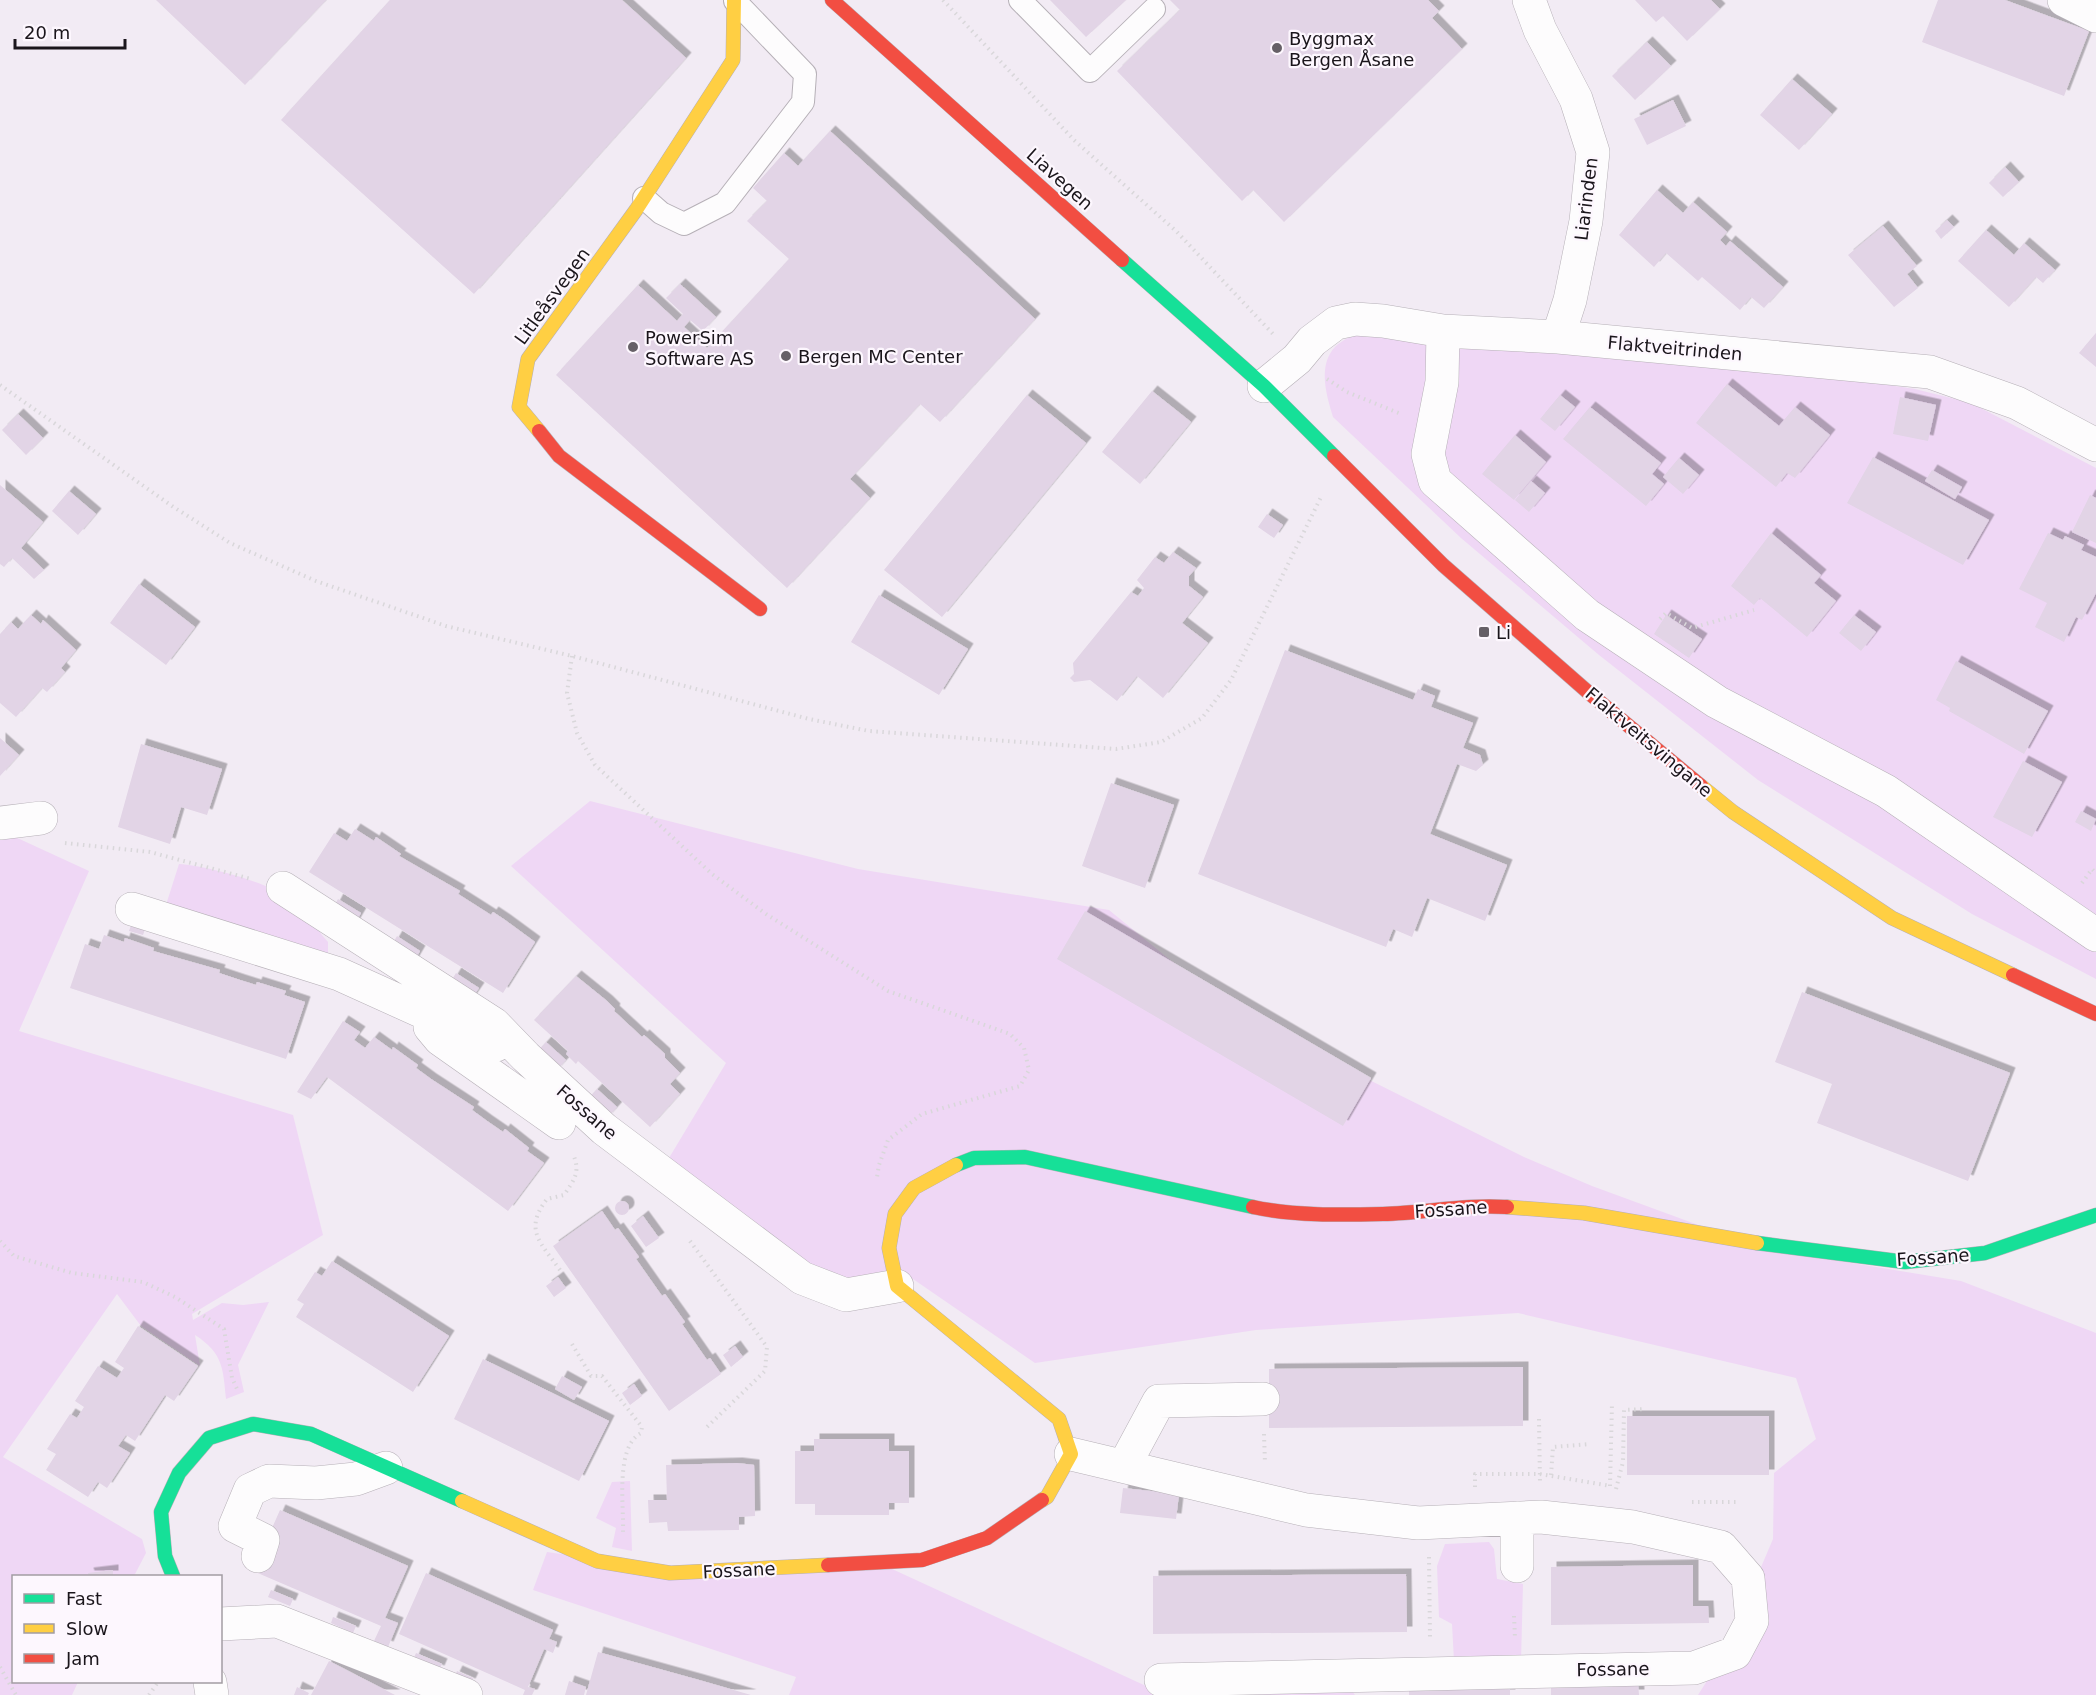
<svg xmlns="http://www.w3.org/2000/svg" width="2096" height="1695" font-family="'DejaVu Sans',sans-serif">
  <defs>
    <filter id="shadow"><feDropShadow dx="5.5" dy="-5.5" stdDeviation="0" flood-color="#0004"/></filter>
  </defs>
  <rect width="100%" height="100%" fill="#f2ebf4"/>
  <path fill="#efd7f5" d="M1359 331 1781 369 1915 389 1971 403 2096 468V979L1972 914 1758 780 1599 655 1461 538 1333 417C1327 397 1317 366 1335 347 1341 341 1352 336 1359 331Z
    M590 801 858 869 1109 910 1235 1013 1524 1157 1592 1186 1761 1248 1961 1281 2096 1333V1695H1698L1724 1654 1773 1539 1774 1473 1816 1439 1796 1378 1518 1313 1256 1330 1035 1363 913 1279 819 1293 660 1173 726 1063 511 866Z
    M0 830 89 871 19 1031 293 1115 323 1235 192 1314 193 1320 222 1303 243 1305 269 1302 238 1365 244 1392 226 1399C223 1368 223 1353 195 1335L200 1366 141 1326 117 1294 3 1457 142 1539 146 1553 134 1576H14V1682H78L72 1695H0Z
    M179 864C207 866 269 882 290 900 304 912 316 928 328 942V959L165 908Z
    M630 1481 632 1551 612 1547 616 1528 596 1518 612 1482Z
    M1489 1542 1494 1549 1497 1579 1523 1584 1521 1661H1454L1452 1624 1439 1617 1437 1566 1445 1544Z
    M547 1552 667 1569 866 1557 1146 1686 1352 1691 1355 1695H789L796 1677 533 1590Z"/>
  <path fill="#e2d4e6" filter="url(#shadow)" d="M156 0H326L245 85Z
    M390 0H622L686 58 474 294 281 120Z
    M1050 0H1126L1086 37Z
    M1170 0H1428L1439 11 1432 18 1462 49 1284 222 1253 190 1242 201 1117 71 1180 10Z
    M1635 0H1711L1720 9 1687 41 1663 16 1656 22Z
    M1938 0H2005L2089 31 2064 96 1922 42Z
    M1647 42 1671 66 1635 100 1612 76Z
    M1792 79 1832 114 1799 150 1760 115Z
    M1673 100 1686 126 1647 145 1634 119Z
    M830 131 1035 319 940 422 920 404 850 479 870 498 787 588 556 375 638 285 677 321 683 314 666 298 680 284 716 317 703 331 690 320 684 327 707 348 789 259 747 221 767 201 753 188 784 153 798 166Z
    M2005 167 2019 182 2003 197 1989 183Z
    M1657 190 1683 213 1693 202 1727 232 1720 240 1726 246 1730 241 1783 287 1764 308 1751 297 1740 310 1702 277 1698 281 1666 253 1654 267 1619 235Z
    M1947 220 1954 227 1941 239 1935 231Z
    M1883 226 1917 266 1907 274 1918 288 1894 307 1848 255Z
    M1986 230 2014 255 2024 243 2055 270 2043 283 2036 277 2009 307 1958 261Z
    M2096 333V367L2079 353Z
    M1727 384 1779 426 1795 407 1830 435 1795 478 1787 473 1776 487 1696 423Z
    M1152 391 1191 422 1140 484 1102 452Z
    M1027 395 1086 443 942 617 884 570Z
    M1560 395 1575 407 1555 431 1540 419Z
    M1900 397 1936 405 1928 441 1893 434Z
    M1590 407 1661 463 1652 474 1664 484 1646 506 1563 439Z
    M18 414 43 438 26 455 2 430Z
    M1515 435 1546 462 1514 500 1482 474Z
    M1873 457 1989 520 1963 565 1847 503Z
    M1679 458 1699 475 1683 494 1663 477Z
    M1932 470 1962 487 1955 499 1925 481Z
    M1531 481 1545 493 1529 512 1515 500Z
    M0 485 43 522 21 548 44 570 34 579 12 558 4 567 0 564Z
    M69 491 96 514 78 535 52 511Z
    M2090 495 2096 498V543L2072 532Z
    M1267 514 1283 525 1274 538 1258 527Z
    M1771 533 1821 575 1814 583 1836 601 1807 637 1760 598 1754 605 1731 586Z
    M2048 533 2063 540 2065 536 2084 545 2081 550 2096 557V593L2082 620 2076 617 2064 642 2035 627 2047 603 2019 589Z
    M1173 552 1196 568 1189 576V586L1203 597 1182 623 1208 643 1163 698 1137 676 1117 701 1090 680 1074 682 1070 678 1074 674 1073 663 1131 592 1138 596 1144 588 1137 580 1155 557 1164 563Z
    M139 584 195 627 166 665 110 623Z
    M879 595 968 649 939 695 851 642Z
    M31 615 41 624 43 620 76 650 61 668 65 672 47 692 42 688 16 717 0 703V634L11 622 18 629Z
    M1666 615 1702 639 1689 658 1654 634Z
    M1854 615 1876 632 1861 651 1839 633Z
    M1285 650 1413 700 1418 689 1435 696 1431 707 1473 723 1463 748 1480 755 1483 765 1476 771 1457 764 1430 834 1507 865 1485 921 1427 898 1412 937 1393 929 1386 947 1198 874Z
    M1956 661 2048 711 2024 754 1949 711 1950 708 1936 700Z
    M0 738 19 755 0 776Z
    M141 744 222 769 207 815 181 807 170 844 118 827Z
    M2023 761 2062 782 2032 837 1993 817Z
    M1111 783 1174 805 1145 888 1082 866Z
    M2081 811 2096 819 2091 831 2075 822Z
    M355 829 374 841 376 837 401 854 399 856 460 891 458 894 491 915 493 912 505 920 535 942 503 993 309 872 334 833 347 841Z
    M338 899 361 913 354 925 331 912Z
    M1085 911 1371 1078 1343 1126 1057 959Z
    M134 917 145 929 143 935 129 931Z
    M104 935 124 942 125 938 154 948 153 951 220 970 219 973 240 980 256 985 257 982 286 991 284 995 305 1002 286 1059 70 988 85 944 99 949Z
    M397 936 420 951 413 963 390 948Z
    M456 973 479 988 470 1001 448 986Z
    M576 976 607 1001 615 1009 614 1011 642 1037 644 1035 665 1054V1058L680 1073 670 1084 680 1094 650 1127 578 1061 576 1064 566 1054 568 1051 534 1020Z
    M1802 992 2010 1073 1968 1181 1817 1123 1832 1084 1775 1062Z
    M343 1021 360 1032 354 1040 365 1048 374 1037 392 1050 393 1047 418 1065 416 1068 431 1079 474 1107 472 1110 487 1121 503 1132 505 1129 529 1148 527 1151 544 1163 508 1211 327 1077 311 1099 297 1092Z
    M546 1042 566 1060 556 1071 536 1053Z
    M597 1089 617 1107 607 1118 587 1100Z
    M615 1208a7 7 0 1 1 14 0a7 7 0 1 1-14 0Z
    M602 1211 615 1230 618 1228 639 1257 636 1259 662 1296 665 1294 685 1322 682 1324 707 1360 710 1358 721 1374 669 1411 553 1246Z
    M643 1216 659 1238 646 1247 631 1226Z
    M332 1261 449 1336 413 1392 296 1317 304 1304 297 1300 315 1272 322 1276Z
    M558 1277 566 1288 554 1297 546 1286Z
    M138 1326 198 1366 174 1401 165 1395 135 1441 126 1435 118 1446 130 1453 107 1488 98 1482 88 1497 46 1470 56 1454 47 1449 70 1414 77 1418 84 1407 75 1401 98 1366 117 1378 124 1368 115 1362Z
    M735 1346 743 1357 731 1367 723 1355Z
    M483 1359 609 1421 579 1481 454 1419Z
    M1523 1367V1426L1269 1428V1369Z
    M562 1376 582 1387 574 1400 555 1389Z
    M634 1384 642 1396 630 1405 622 1393Z
    M1627 1416H1769V1475H1627Z
    M814 1439H889V1451H909V1503H889V1515H815V1504H795V1451H814Z
    M737 1463 754 1465 755 1516 739 1517V1530L668 1531 667 1522 649 1523 648 1500H667L666 1465Z
    M1123 1488 1179 1494 1176 1519 1120 1513Z
    M280 1510 408 1566 385 1618 398 1623 388 1647 374 1641 381 1626 253 1571Z
    M1693 1565V1606H1708L1709 1623 1551 1625V1567Z
    M113 1570V1576H89L88 1573Z
    M426 1573 553 1630 549 1639 557 1642 553 1653 544 1649 528 1687 535 1689 532 1695H523L525 1690 399 1634Z
    M1406 1574 1407 1632 1153 1634V1576Z
    M271 1590 293 1599 290 1606 268 1597Z
    M333 1617 356 1626 353 1633 331 1623Z
    M598 1652 699 1680 751 1695H586Z
    M416 1653 442 1664 439 1671 413 1660Z
    M329 1661 360 1677 395 1695H311Z
    M457 1671 473 1678 470 1684 454 1677Z
    M569 1681 586 1687 584 1695H565Z
    M1638 1683 1639 1695H1551V1685Z
    M1510 1685V1695H1409V1686Z
    M297 1687 309 1693 308 1695H294Z"/>
  <g fill="none" stroke-linecap="round" stroke-linejoin="round">
    <g stroke="#b6b0b7" stroke-width="24">
      <path id="lane" d="M1020 0 1090 71 1154 9
        M644 198 661 213 684 224 725 203 803 102 805 74 735 1"/>
    </g>
    <g stroke="#b6b0b7" stroke-width="34">
      <path id="street" d="M1529 0 1540 30 1576 99 1593 152 1586 221 1570 300 1558 337
        M2064 0 2096 16
        M1443 331 1442 382 1428 454 1435 481 1587 615 1717 702 1886 791 2096 935
        M1264 386 1297 359 1312 341 1336 323 1355 319 1383 321 1443 331 1558 337 1930 372 2017 403 2096 445
        M0 823 41 818
        M283 888 494 1024 526 1057 604 1129 802 1278 846 1295 897 1286
        M132 909 339 974 496 1045
        M430 1027 440 1039 559 1123
        M1071 1454 1306 1510 1418 1523 1541 1517 1633 1527 1721 1547 1748 1578 1752 1621 1735 1653 1694 1668 1161 1680
        M1124 1466 1159 1401 1263 1399
        M1517 1518V1566
        M258 1556 263 1540 235 1526 250 1490 269 1481 316 1483 356 1479 386 1468
        M220 1624 277 1621 466 1695
        M210 1682 212 1695"/>
    </g>
    <g stroke="#b6b0b7" stroke-width="15">
      <path id="fast" d="M1122 260 1264 386 1334 456
        M956 1165 974 1158 1025 1157 1253 1207
        M1757 1243 1905 1262 1985 1253 2096 1215
        M173 1576 165 1556 161 1512 179 1473 209 1438 253 1424 311 1434 462 1501"/>
    </g>
    <g stroke="#b6b0b7" stroke-width="15">
      <path id="slow" d="M539 431 519 407 528 359 636 210 733 60 734 0
        M1701 786 1733 812 1892 918 2013 975
        M956 1165 914 1188 895 1214 889 1248 897 1286 1059 1419 1071 1454 1047 1497 1042 1500
        M1507 1207 1584 1213 1757 1243
        M462 1501 597 1561 670 1573 828 1565"/>
    </g>
    <g stroke="#b6b0b7" stroke-width="15">
      <path id="jam" d="M832 0 1122 260
        M539 431 559 456 760 609
        M1334 456 1443 565 1589 693 1701 786
        M2013 975 2096 1014
        M1253 1207C1294 1216 1341 1215 1383 1214 1425 1213 1465 1204 1507 1207
        M828 1565 922 1560 987 1538 1042 1500"/>
    </g>
    <path stroke="#d9d7da" stroke-width="4" stroke-dasharray="1.5 4.5" stroke-linecap="butt" d="M943 0 1074 140 1177 232 1273 334
      M1327 379 1347 392 1401 414
      M0 385 172 506 230 543 316 581 446 626 572 656 809 719 869 731 1116 749 1161 742 1202 718 1231 680 1322 495
      M1660 619 1666 613 1692 628 1754 610
      M572 656 567 693 577 733 595 765 712 874 766 914 888 991 1010 1034 1024 1048 1029 1070 1020 1086 922 1114 888 1140 879 1165 877 1177
      M65 843 150 852 251 879
      M2082 883 2092 869 2096 873
      M0 1241 14 1256 72 1273 143 1282 175 1297 224 1329 232 1378 238 1391
      M690 1241 767 1347 765 1371 707 1427
      M560 1270C541 1243 523 1230 547 1199L564 1195C574 1180 581 1172 573 1154
      M572 1344 591 1376H602L642 1427 641 1433C615 1447 624 1505 623 1532
      M1539 1419 1540 1483
      M1264 1434 1265 1463
      M1551 1475 1553 1447 1590 1444
      M1610 1486 1612 1403
      M1475 1487V1474H1540L1611 1486
      M1616 1489 1623 1462 1624 1410 1646 1409
      M1692 1502H1736
      M1429 1557 1430 1639
      M1514 1616 1515 1638
      M0 1667 16 1695
      M149 1695 158 1682"/>
    <use href="#lane" stroke="#fdfcfd" stroke-width="22"/>
    <use href="#street" stroke="#fdfcfd" stroke-width="33"/>
    <use href="#fast" stroke="#16e098" stroke-width="14"/>
    <use href="#slow" stroke="#ffcf43" stroke-width="14"/>
    <use href="#jam" stroke="#f24e42" stroke-width="14"/>
  </g>
  <g fill="#666067" stroke="#fdf7fe" stroke-width="2">
    <circle cx="1277" cy="48" r="6"/>
    <circle cx="633" cy="347" r="6"/>
    <circle cx="786" cy="356" r="6"/>
    <rect x="1478" y="626" width="12" height="12" rx="3"/>
  </g>
  <g text-anchor="middle" dominant-baseline="central" stroke-width="4.5" stroke-linejoin="round" paint-order="stroke">
    <g font-size="18" fill="#1a151b" stroke="#fdf7fe" text-anchor="start">
      <text x="1289" y="38">Byggmax<tspan x="1289" dy="21">Bergen Åsane</tspan></text>
      <text x="645" y="337">PowerSim<tspan x="645" dy="21">Software AS</tspan></text>
      <text x="798" y="356">Bergen MC Center</text>
      <text x="1496" y="632">Li</text>
    </g>
    <g font-size="18" fill="#1a151b" stroke="#fdf7fe">
      <text transform="translate(1060 179) rotate(42)">Liavegen</text>
      <text transform="translate(1586 199) rotate(-83)">Liarinden</text>
      <text transform="translate(552 296) rotate(-54)">Litleåsvegen</text>
      <text transform="translate(1675 348) rotate(5)">Flaktveitrinden</text>
      <text transform="translate(1649 742) rotate(40)">Flaktveitsvingane</text>
      <text transform="translate(587 1112) rotate(41)">Fossane</text>
      <text transform="translate(1451 1209) rotate(-4)">Fossane</text>
      <text transform="translate(1933 1257) rotate(-4)">Fossane</text>
      <text transform="translate(739 1570) rotate(-3)">Fossane</text>
      <text transform="translate(1613 1669) rotate(-1)">Fossane</text>
    </g>
  </g>
  <rect x="12" y="1575" width="210" height="108" fill="#fdf7fe" stroke="#a29da3" stroke-width="1.5"/>
  <rect x="24" y="1594" width="30" height="9" fill="#16e098" stroke="#a29da3" stroke-width="1.5"/>
  <text x="66" y="1605" font-size="18" fill="#1a151b">Fast</text>
  <rect x="24" y="1624" width="30" height="9" fill="#ffcf43" stroke="#a29da3" stroke-width="1.5"/>
  <text x="66" y="1635" font-size="18" fill="#1a151b">Slow</text>
  <rect x="24" y="1654" width="30" height="9" fill="#f24e42" stroke="#a29da3" stroke-width="1.5"/>
  <text x="66" y="1665" font-size="18" fill="#1a151b">Jam</text>
  <path d="M15 39v9h110v-9" fill="none" stroke="#1a151b" stroke-width="3"/>
  <text x="24" y="39" font-size="18" fill="#1a151b" stroke="#fdf7fe" stroke-width="4.5" paint-order="stroke">20 m</text>
</svg>
